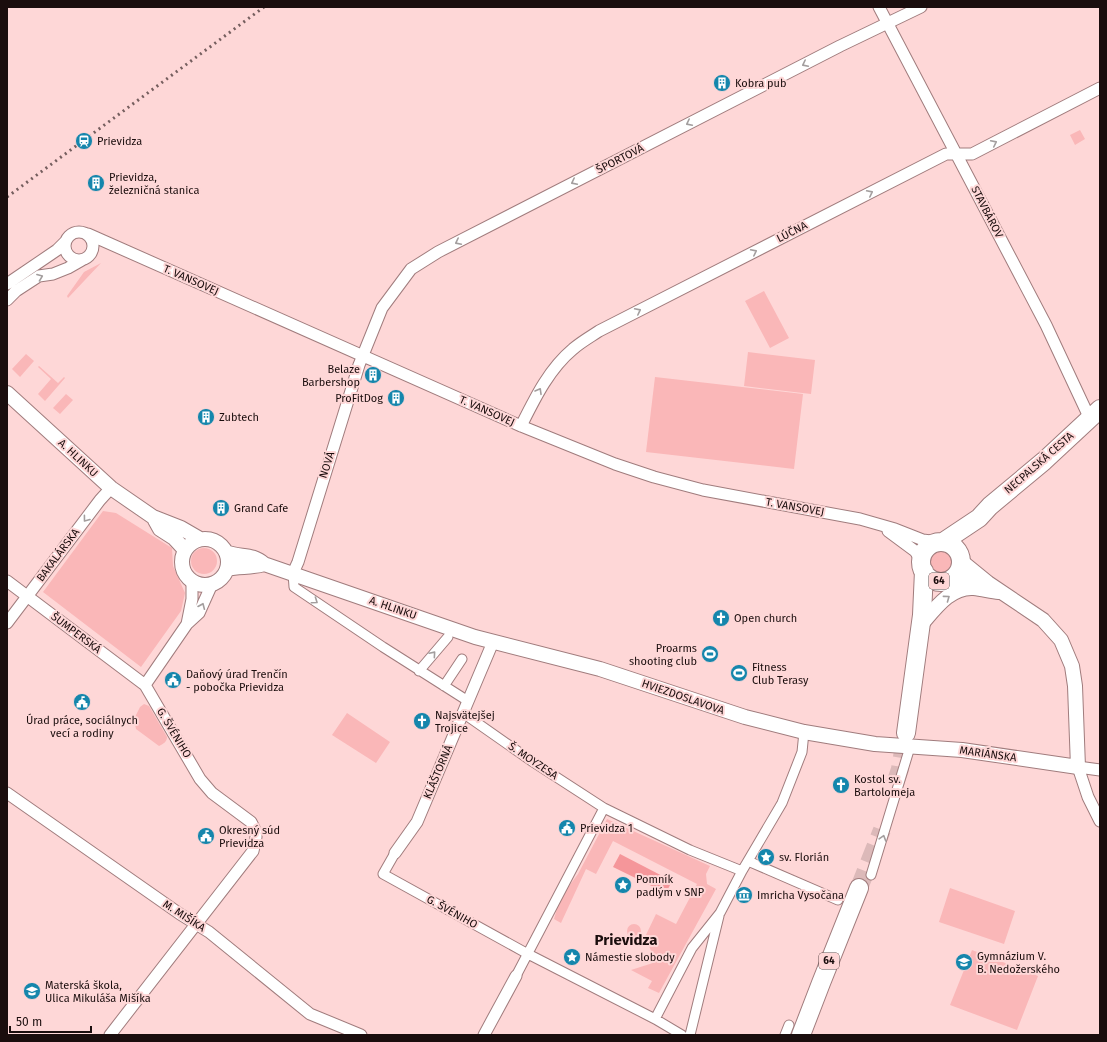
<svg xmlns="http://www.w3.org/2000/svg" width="1107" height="1042" font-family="'Fira Sans',sans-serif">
  <rect width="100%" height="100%" fill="#fed7d7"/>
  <path fill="#fab7b8" d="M1080 130 1085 139 1075 145 1070 135Z
    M101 263 68 298 67 296 84 272Z
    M764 291 789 338 770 348 745 301Z
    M748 352 815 360 811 394 744 386Z
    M26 354 34 361 20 377 12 369Z
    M39 366 58 383 64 377 65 378 45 401 38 394 51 379 38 367Z
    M655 377 803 394 794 469 646 452Z
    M66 394 73 400 60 414 53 408Z
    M103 511 116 513 172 548 173 566 185 593 181 611 141 667 43 592Z
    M929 561a13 13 0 1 1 26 0a13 13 0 1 1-26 0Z
    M191 561a13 13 0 1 1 26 0a13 13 0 1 1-26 0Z
    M144 704 149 706 167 737C167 742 163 744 159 746L136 729 134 719 140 707Z
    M347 713 390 742 376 763 332 735Z
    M607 819 710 866 706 874 707 884 716 889 659 993 648 988 652 981 631 970 656 962 645 937 656 914 676 924 697 884 613 841 596 874 586 869 561 923 554 919 560 898 578 874Z
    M950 888 1015 911 1004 944 939 922Z
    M627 931a7 7 0 1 1 14 0a7 7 0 1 1-14 0Z
    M972 950 1038 976 1017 1030 950 1005Z"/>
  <path fill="#f5969a" d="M620 854 672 881 666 893 613 867Z"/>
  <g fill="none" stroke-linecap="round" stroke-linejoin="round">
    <path stroke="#dcb9b9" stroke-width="18" stroke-dasharray="18 9" stroke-linecap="butt" d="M895 784 900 769 906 733
      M859 888 882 830"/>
    <g stroke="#a07c7d" stroke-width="11">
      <path id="pedestrian" d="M293 573 294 587 383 647 468 701
        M419 671 448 637
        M444 686 462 659
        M463 713 533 762 604 808
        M395 853 383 874 528 954 655 1019 682 1035
        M748 861 838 900
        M742 871 782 803 802 752 804 732
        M871 875 910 747
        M516 976 604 808 690 850 742 871 720 913 692 948 655 1019
        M690 1035 719 916
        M785 1035 789 1025"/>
    </g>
    <g stroke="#a07c7d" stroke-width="13">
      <path id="minor" d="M879 7 1046 325 1090 419
        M65 246a14 14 0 1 1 28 0a14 14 0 1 1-28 0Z
        M88 234 521 426 615 464 654 477 703 490 860 519 895 529 923 540 938 542
        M7 284 57 250 66 241
        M7 300 16 291 39 276 53 274 68 268 82 260
        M521 426C535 398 549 369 573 349 581 342 590 337 599 331L946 154H972L1100 88
        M888 531 915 551 922 561
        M293 573 298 562 359 365 382 308 411 269 438 252 840 46 921 7
        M7 581 145 685 200 779 212 793 251 822 256 832V837L253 851 110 1035
        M7 623 100 500 111 488
        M187 624 192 599V581
        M145 685 187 624 199 613 212 584
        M1100 770 1078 767 1088 797 1100 821
        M7 793 180 914 209 932 310 1014 361 1035
        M395 853 417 822 493 642
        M484 1035 516 976"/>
    </g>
    <g stroke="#a07c7d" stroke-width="16">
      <path id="tertiary" d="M7 393 111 488 153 517 181 528 200 539
        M155 520 160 529 174 538 185 550
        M182 562a23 23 0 1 1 46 0a23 23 0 1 1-46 0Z
        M226 552C240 558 252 553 264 564L475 637 600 669 745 717 804 732 875 744 962 750 1078 767 1075 686 1072 666 1061 640 1043 620 988 583 961 561
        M227 569C239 566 252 568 264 564
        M954 577 984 582
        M920 626C934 610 950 586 974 588 982 589 991 591 999 592"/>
    </g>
    <g stroke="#a07c7d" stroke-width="20">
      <path id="primary" d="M943 542 979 518 990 506 1044 461 1100 409
        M921 562a20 20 0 1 1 40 0a20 20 0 1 1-40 0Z
        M906 733 922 615 924 571
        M801 1035 821 983 859 888"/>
    </g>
    <use href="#pedestrian" stroke="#fff" stroke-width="9"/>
    <use href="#minor" stroke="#fff" stroke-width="11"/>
    <use href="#tertiary" stroke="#fff" stroke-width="14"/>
    <use href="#primary" stroke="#fff" stroke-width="18"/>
    <path stroke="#755e5e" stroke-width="3" stroke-dasharray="2 4" stroke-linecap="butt" d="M7 197 264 7"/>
  </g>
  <defs><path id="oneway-chevron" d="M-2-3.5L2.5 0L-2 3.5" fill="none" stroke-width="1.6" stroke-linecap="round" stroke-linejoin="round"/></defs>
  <g stroke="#a39e9e">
    <use href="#oneway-chevron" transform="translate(805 64) rotate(153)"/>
    <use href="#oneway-chevron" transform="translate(689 123) rotate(153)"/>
    <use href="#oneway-chevron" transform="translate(994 143) rotate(-26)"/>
    <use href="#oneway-chevron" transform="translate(574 182) rotate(153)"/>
    <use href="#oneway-chevron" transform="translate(870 193) rotate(-27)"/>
    <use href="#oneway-chevron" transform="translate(458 242) rotate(153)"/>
    <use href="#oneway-chevron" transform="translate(754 252) rotate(-27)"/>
    <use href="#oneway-chevron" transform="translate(40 277) rotate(-21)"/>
    <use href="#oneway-chevron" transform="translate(638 311) rotate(-27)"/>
    <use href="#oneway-chevron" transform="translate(539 391) rotate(-60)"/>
    <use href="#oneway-chevron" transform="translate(86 519) rotate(127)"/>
    <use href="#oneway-chevron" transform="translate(947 598) rotate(-36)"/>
    <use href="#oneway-chevron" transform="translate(315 601) rotate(35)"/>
    <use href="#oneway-chevron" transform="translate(202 606) rotate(-67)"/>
    <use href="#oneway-chevron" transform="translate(433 654) rotate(-49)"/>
    <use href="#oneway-chevron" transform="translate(883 838) rotate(-73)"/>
  </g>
  <defs>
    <g id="building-disc" transform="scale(0.9)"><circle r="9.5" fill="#1586ac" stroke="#fed7d7"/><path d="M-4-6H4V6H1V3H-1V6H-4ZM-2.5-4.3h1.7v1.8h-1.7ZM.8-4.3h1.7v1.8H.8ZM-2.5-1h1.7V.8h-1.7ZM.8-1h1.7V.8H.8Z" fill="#fff"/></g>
    <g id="station-disc" transform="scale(0.9)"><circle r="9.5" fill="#1586ac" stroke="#fed7d7"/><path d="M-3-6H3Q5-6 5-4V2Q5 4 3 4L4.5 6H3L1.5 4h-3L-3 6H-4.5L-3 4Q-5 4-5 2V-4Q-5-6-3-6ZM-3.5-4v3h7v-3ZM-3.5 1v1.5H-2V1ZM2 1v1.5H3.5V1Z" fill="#fff"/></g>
    <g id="church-disc" transform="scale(0.9)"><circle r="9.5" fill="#1586ac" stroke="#fed7d7"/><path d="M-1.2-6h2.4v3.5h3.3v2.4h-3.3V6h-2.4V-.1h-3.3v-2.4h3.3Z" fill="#fff"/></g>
    <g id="stadium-disc" transform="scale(0.9)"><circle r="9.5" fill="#1586ac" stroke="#fed7d7"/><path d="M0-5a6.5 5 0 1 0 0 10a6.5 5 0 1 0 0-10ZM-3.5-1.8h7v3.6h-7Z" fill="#fff"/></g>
    <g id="civic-disc" transform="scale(0.9)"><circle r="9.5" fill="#1586ac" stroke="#fed7d7"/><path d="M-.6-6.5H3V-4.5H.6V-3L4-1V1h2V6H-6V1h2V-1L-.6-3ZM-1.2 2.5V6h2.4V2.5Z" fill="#fff"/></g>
    <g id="sight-disc" transform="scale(0.9)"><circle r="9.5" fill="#1586ac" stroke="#fed7d7"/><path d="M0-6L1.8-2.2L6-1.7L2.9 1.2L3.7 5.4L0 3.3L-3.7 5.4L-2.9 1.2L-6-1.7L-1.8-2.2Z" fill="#fff"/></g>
    <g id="museum-disc" transform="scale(0.9)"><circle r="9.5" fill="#1586ac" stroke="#fed7d7"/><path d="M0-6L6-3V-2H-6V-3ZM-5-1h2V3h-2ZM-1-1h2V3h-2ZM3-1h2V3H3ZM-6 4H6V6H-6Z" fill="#fff"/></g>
    <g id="school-disc" transform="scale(0.9)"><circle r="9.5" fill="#1586ac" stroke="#fed7d7"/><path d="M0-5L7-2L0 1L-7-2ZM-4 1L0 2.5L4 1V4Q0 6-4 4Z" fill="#fff"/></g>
  </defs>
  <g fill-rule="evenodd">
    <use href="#building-disc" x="722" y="83"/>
    <use href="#station-disc" x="84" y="141"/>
    <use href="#building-disc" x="96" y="183"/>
    <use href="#building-disc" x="373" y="375"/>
    <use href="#building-disc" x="396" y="398"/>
    <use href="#building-disc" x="206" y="417"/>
    <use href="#building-disc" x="221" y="508"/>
    <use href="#church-disc" x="721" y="618"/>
    <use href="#stadium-disc" x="710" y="654"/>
    <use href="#stadium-disc" x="739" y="673"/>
    <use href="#civic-disc" x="173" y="680"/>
    <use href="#civic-disc" x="82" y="702"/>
    <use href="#church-disc" x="422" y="721"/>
    <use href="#church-disc" x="841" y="785"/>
    <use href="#civic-disc" x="567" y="828"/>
    <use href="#civic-disc" x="206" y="836"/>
    <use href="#sight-disc" x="766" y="857"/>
    <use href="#sight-disc" x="623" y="885"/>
    <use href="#museum-disc" x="744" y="895"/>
    <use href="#sight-disc" x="572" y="957"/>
    <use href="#school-disc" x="964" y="962"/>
    <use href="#school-disc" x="32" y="991"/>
  </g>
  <g text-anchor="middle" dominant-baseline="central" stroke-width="4" stroke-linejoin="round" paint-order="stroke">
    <g fill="#fed7d7" stroke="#5e4a4a" stroke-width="1">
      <rect x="929" y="573" width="20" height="16" rx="3"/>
      <rect x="819" y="953" width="20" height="16" rx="3"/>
    </g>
    <g font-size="10" font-weight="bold" fill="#1a0d0d">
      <text x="939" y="581">64</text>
      <text x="829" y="961">64</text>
    </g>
    <g font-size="11" fill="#1a0d0d" stroke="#fed7d7" text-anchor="start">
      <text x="735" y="83">Kobra pub</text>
      <text x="97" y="141">Prievidza</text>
      <text x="109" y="177">Prievidza,<tspan x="109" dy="13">železničná stanica</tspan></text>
      <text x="360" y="369" text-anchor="end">Belaze<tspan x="360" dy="13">Barbershop</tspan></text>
      <text x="383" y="398" text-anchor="end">ProFitDog</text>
      <text x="219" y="417">Zubtech</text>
      <text x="234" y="508">Grand Cafe</text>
      <text x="734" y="618">Open church</text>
      <text x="697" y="648" text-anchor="end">Proarms<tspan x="697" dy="13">shooting club</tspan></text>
      <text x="752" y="667">Fitness<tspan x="752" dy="13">Club Terasy</tspan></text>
      <text x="186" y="674">Daňový úrad Trenčín<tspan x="186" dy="13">- pobočka Prievidza</tspan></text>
      <text x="435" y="715">Najsvätejšej<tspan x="435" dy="13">Trojice</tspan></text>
      <text x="82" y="720" text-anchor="middle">Úrad práce, sociálnych<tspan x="82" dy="13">vecí a rodiny</tspan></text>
      <text x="854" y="779">Kostol sv.<tspan x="854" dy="13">Bartolomeja</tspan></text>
      <text x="580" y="828">Prievidza 1</text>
      <text x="219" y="830">Okresný súd<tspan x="219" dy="13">Prievidza</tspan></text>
      <text x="779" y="857">sv. Florián</text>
      <text x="636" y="879">Pomník<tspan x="636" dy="13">padlým v SNP</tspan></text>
      <text x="757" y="895">Imricha Vysočana</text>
      <text x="977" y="956">Gymnázium V.<tspan x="977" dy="13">B. Nedožerského</tspan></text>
      <text x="585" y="957">Námestie slobody</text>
      <text x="45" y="985">Materská škola,<tspan x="45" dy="13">Ulica Mikuláša Mišíka</tspan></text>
    </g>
    <g font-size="11" fill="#1a0d0d" stroke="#fed7d7">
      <text transform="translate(620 159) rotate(-27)">ŠPORTOVÁ</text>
      <text transform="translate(987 212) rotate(63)">STAVBÁROV</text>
      <text transform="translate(792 232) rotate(-27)">LÚČNA</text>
      <text transform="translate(191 280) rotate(24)">T. VANSOVEJ</text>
      <text transform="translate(487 411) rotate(24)">T. VANSOVEJ</text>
      <text transform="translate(78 458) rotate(43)">A. HLINKU</text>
      <text transform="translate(1039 463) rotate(-41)">NECPALSKÁ CESTA</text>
      <text transform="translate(327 465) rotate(-72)">NOVÁ</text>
      <text transform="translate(795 507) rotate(10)">T. VANSOVEJ</text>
      <text transform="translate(58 555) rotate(-53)">BAKALÁRSKA</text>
      <text transform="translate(393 608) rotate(19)">A. HLINKU</text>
      <text transform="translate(76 633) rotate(37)">ŠUMPERSKÁ</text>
      <text transform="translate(683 697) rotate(19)">HVIEZDOSLAVOVA</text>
      <text transform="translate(174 733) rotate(59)">G. ŠVÉNIHO</text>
      <text transform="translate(988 754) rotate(8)">MARIÁNSKA</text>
      <text transform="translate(533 761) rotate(34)">Š. MOYZESA</text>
      <text transform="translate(438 772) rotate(-67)">KLÁŠTORNÁ</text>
      <text transform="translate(452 912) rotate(29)">G. ŠVÉNIHO</text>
      <text transform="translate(184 916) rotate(33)">M. MIŠÍKA</text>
    </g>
    <g font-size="15" font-weight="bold" fill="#1a0d0d" stroke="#fed7d7">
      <text x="626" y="940">Prievidza</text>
    </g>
  </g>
  <rect width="1107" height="1042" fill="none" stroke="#1a0d0d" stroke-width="16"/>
  <path d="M10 1026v6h81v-6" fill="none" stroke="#1a0d0d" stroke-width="2"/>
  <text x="16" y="1026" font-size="12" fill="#1a0d0d" stroke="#fed7d7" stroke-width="3" paint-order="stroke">50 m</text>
</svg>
